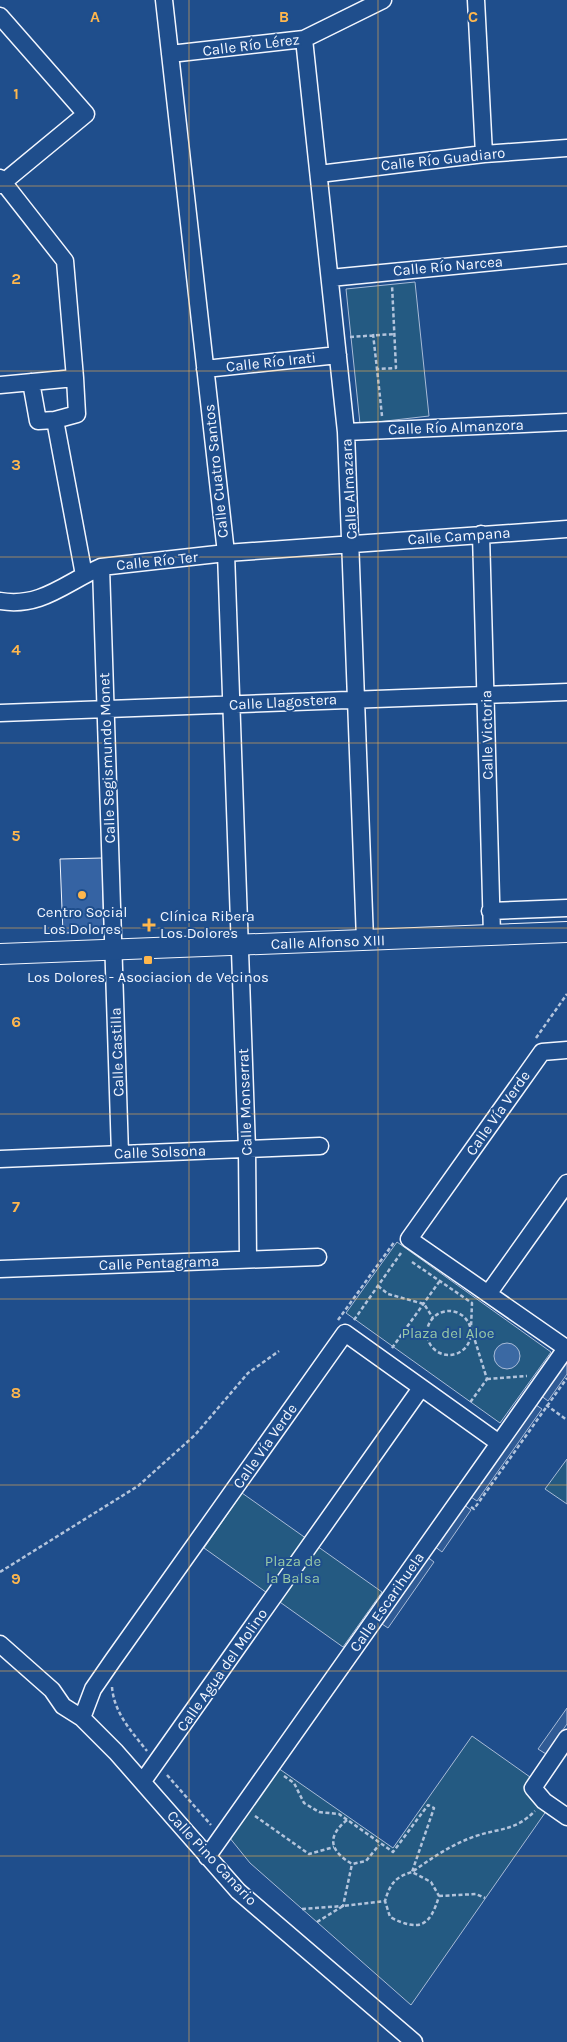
<svg xmlns="http://www.w3.org/2000/svg" width="567" height="2042" font-family="Karla,sans-serif">
  <rect width="100%" height="100%" fill="#1f4e8c"/>
  <path fill="#245a82" stroke="#a8bbd7" d="M415 282 429 416 360 424 346 289Z
    M397 1242 551 1352 500 1423 346 1313Z
    M567 1459V1504L545 1489Z
    M242 1493 382 1592 343 1647 204 1548Z
    M472 1736 530 1777 528 1787 547 1810 411 2005 250 1863 229 1837 278 1768 393 1848Z"/>
  <path fill="#305b95" stroke="#a8bbd7" d="M567 1355V1374L548 1401 540 1395Z
    M533 1403 542 1409 477 1501 468 1495Z
    M463 1504 471 1510 442 1552 434 1546Z
    M426 1556 434 1562 388 1628 379 1622Z
    M567 1708V1724L546 1754 538 1749Z"/>
  <path fill="#3b69a3" stroke="#a8bbd7" d="M494 1356a13 13 0 1 1 26 0a13 13 0 1 1-26 0Z"/>
  <path fill="#3563a3" stroke="#f2f6ff" d="M102 858 104 932 63 933 60 859Z"/>
  <g fill="none" stroke-linecap="round" stroke-linejoin="round">
    <g stroke="#f2f6ff" stroke-width="19">
      <path id="minor" d="M164 0 226 553 247 1149 248 1259
        M476 0 484 154
        M0 16 86 114 0 185
        M304 39 346 432 365 940
        M170 54 304 39 383 0
        M319 174 484 154 567 148
        M0 178 65 261 75 378 0 385
        M330 278 567 255
        M205 369 338 355
        M75 378 77 414 55 420 84 575
        M31 382 38 421 55 420
        M346 432 567 422
        M481 534 492 935
        M101 567 120 1154
        M0 601C41 608 65 583 101 567L226 553 567 529
        M0 713 567 692
        M490 911 567 908
        M0 1159 320 1146
        M0 1269 318 1257
        M488 1294 567 1183
        M566 1348 409 1239 542 1052 567 1050
        M0 1644 52 1690 63 1706 82 1718 116 1752 238 1891 414 2042
        M82 1718 93 1689 113 1660 345 1333 499 1443
        M567 1738 533 1788 544 1801 567 1817
        M143 1781 421 1388
        M207 1857 567 1347"/>
    </g>
    <g stroke="#f2f6ff" stroke-width="22">
      <path id="major" d="M0 954 567 932"/>
    </g>
    <path stroke="#b3c4dc" stroke-width="2.5" stroke-dasharray="4 2.5" stroke-linecap="butt" d="M373 334 377 369
      M350 337 395 334
      M382 416 377 369 396 368 392 285
      M536 1038 567 994
      M412 1262 472 1303 471 1328 487 1379 469 1404
      M378 1286 388 1294 424 1304 433 1318
      M427 1333a22 22 0 1 1 44 0a22 22 0 1 1-44 0Z
      M338 1320 395 1241
      M354 1320 401 1253
      M392 1348 439 1282
      M487 1379 527 1376
      M546 1405 567 1420
      M471 1507 474 1509 567 1378
      M0 1572 138 1486 195 1435 248 1373 279 1351
      M112 1687C114 1713 132 1732 147 1751
      M167 1775 211 1825
      M284 1776 294 1783 304 1803 319 1812 339 1814 393 1852 428 1805 434 1808 412 1872C432 1858 452 1844 476 1836 500 1828 515 1831 535 1811
      M255 1816 309 1854 334 1847
      M347 1820C326 1837 330 1851 352 1864L366 1861 379 1845
      M439 1896 476 1894 485 1898
      M302 1909 343 1906 352 1864
      M317 1922 343 1906 385 1901 390 1917C419 1932 430 1927 439 1896L431 1882 412 1872C395 1877 390 1884 385 1901"/>
    <use href="#minor" stroke="#1f4e8c" stroke-width="16"/>
    <use href="#major" stroke="#1f4e8c" stroke-width="20"/>
  </g>
  <path fill="none" stroke="#ffb74d" stroke-width="1" stroke-opacity="0.55" d="M189 0V2042M378 0V2042M0 186H567M0 371H567M0 557H567M0 743H567M0 928H567M0 1114H567M0 1299H567M0 1485H567M0 1671H567M0 1856H567"/>
  <g fill="#ffb74d" stroke="#1f4e8c" stroke-width="2">
    <circle cx="82" cy="895" r="5"/>
    <path d="M146.5 917.5h5v5h5v5h-5v5h-5v-5h-5v-5h5z"/>
    <rect x="143" y="955" width="10" height="10" rx="2.5"/>
  </g>
  <g text-anchor="middle" dominant-baseline="central" stroke-width="4" stroke-linejoin="round" paint-order="stroke">
    <g font-size="15" fill="#f2f6ff" stroke="#1f4e8c">
      <text transform="translate(251 45) rotate(-7)">Calle Río Lérez</text>
      <text transform="translate(443 159) rotate(-6)">Calle Río Guadiaro</text>
      <text transform="translate(448 266) rotate(-5)">Calle Río Narcea</text>
      <text transform="translate(271 362) rotate(-6)">Calle Río Irati</text>
      <text transform="translate(456 427) rotate(-2)">Calle Río Almanzora</text>
      <text transform="translate(216 471) rotate(-96)">Calle Cuatro Santos</text>
      <text transform="translate(349 489) rotate(-93)">Calle Almazara</text>
      <text transform="translate(459 536) rotate(-4)">Calle Campana</text>
      <text transform="translate(157 561) rotate(-6)">Calle Río Ter</text>
      <text transform="translate(283 702) rotate(-3)">Calle Llagostera</text>
      <text transform="translate(487 735) rotate(-91)">Calle Victoria</text>
      <text transform="translate(107 758) rotate(-92)">Calle Segismundo Monet</text>
      <text transform="translate(328 942) rotate(-2)">Calle Alfonso XIII</text>
      <text transform="translate(117 1052) rotate(-92)">Calle Castilla</text>
      <text transform="translate(245 1102) rotate(-92)">Calle Monserrat</text>
      <text transform="translate(498 1113) rotate(-55)">Calle Vía Verde</text>
      <text transform="translate(160 1152) rotate(-2)">Calle Solsona</text>
      <text transform="translate(159 1263) rotate(-2)">Calle Pentagrama</text>
      <text transform="translate(265 1446) rotate(-55)">Calle Vía Verde</text>
      <text transform="translate(387 1602) rotate(-55)">Calle Escarihuela</text>
      <text transform="translate(222 1670) rotate(-55)">Calle Agua del Molino</text>
      <text transform="translate(212 1858) rotate(47)">Calle Pino Canario</text>
    </g>
    <g font-size="15" fill="#f2f6ff" stroke="#1f4e8c">
      <text x="82" y="912">Centro Social<tspan x="82" dy="17">Los Dolores</tspan></text>
      <text x="160" y="916" text-anchor="start">Clínica Ribera<tspan x="160" dy="17">Los Dolores</tspan></text>
      <text x="148" y="977">Los Dolores - Asociacion de Vecinos</text>
    </g>
    <g font-size="15" fill="#97c8a6" stroke="#1f4e8c">
      <text x="448" y="1333">Plaza del Aloe</text>
      <text x="293" y="1561">Plaza de<tspan x="293" dy="17">la Balsa</tspan></text>
    </g>
  </g>
  <g font-size="16" text-anchor="middle" font-weight="bold" fill="#ffb74d" stroke="#1f4e8c" stroke-width="4" stroke-linejoin="round" paint-order="stroke">
    <text x="95" y="22">A</text>
    <text x="284" y="22">B</text>
    <text x="473" y="22">C</text>
    <text x="16" y="99">1</text>
    <text x="16" y="284">2</text>
    <text x="16" y="470">3</text>
    <text x="16" y="655">4</text>
    <text x="16" y="841">5</text>
    <text x="16" y="1027">6</text>
    <text x="16" y="1212">7</text>
    <text x="16" y="1398">8</text>
    <text x="16" y="1584">9</text>
  </g>
</svg>
